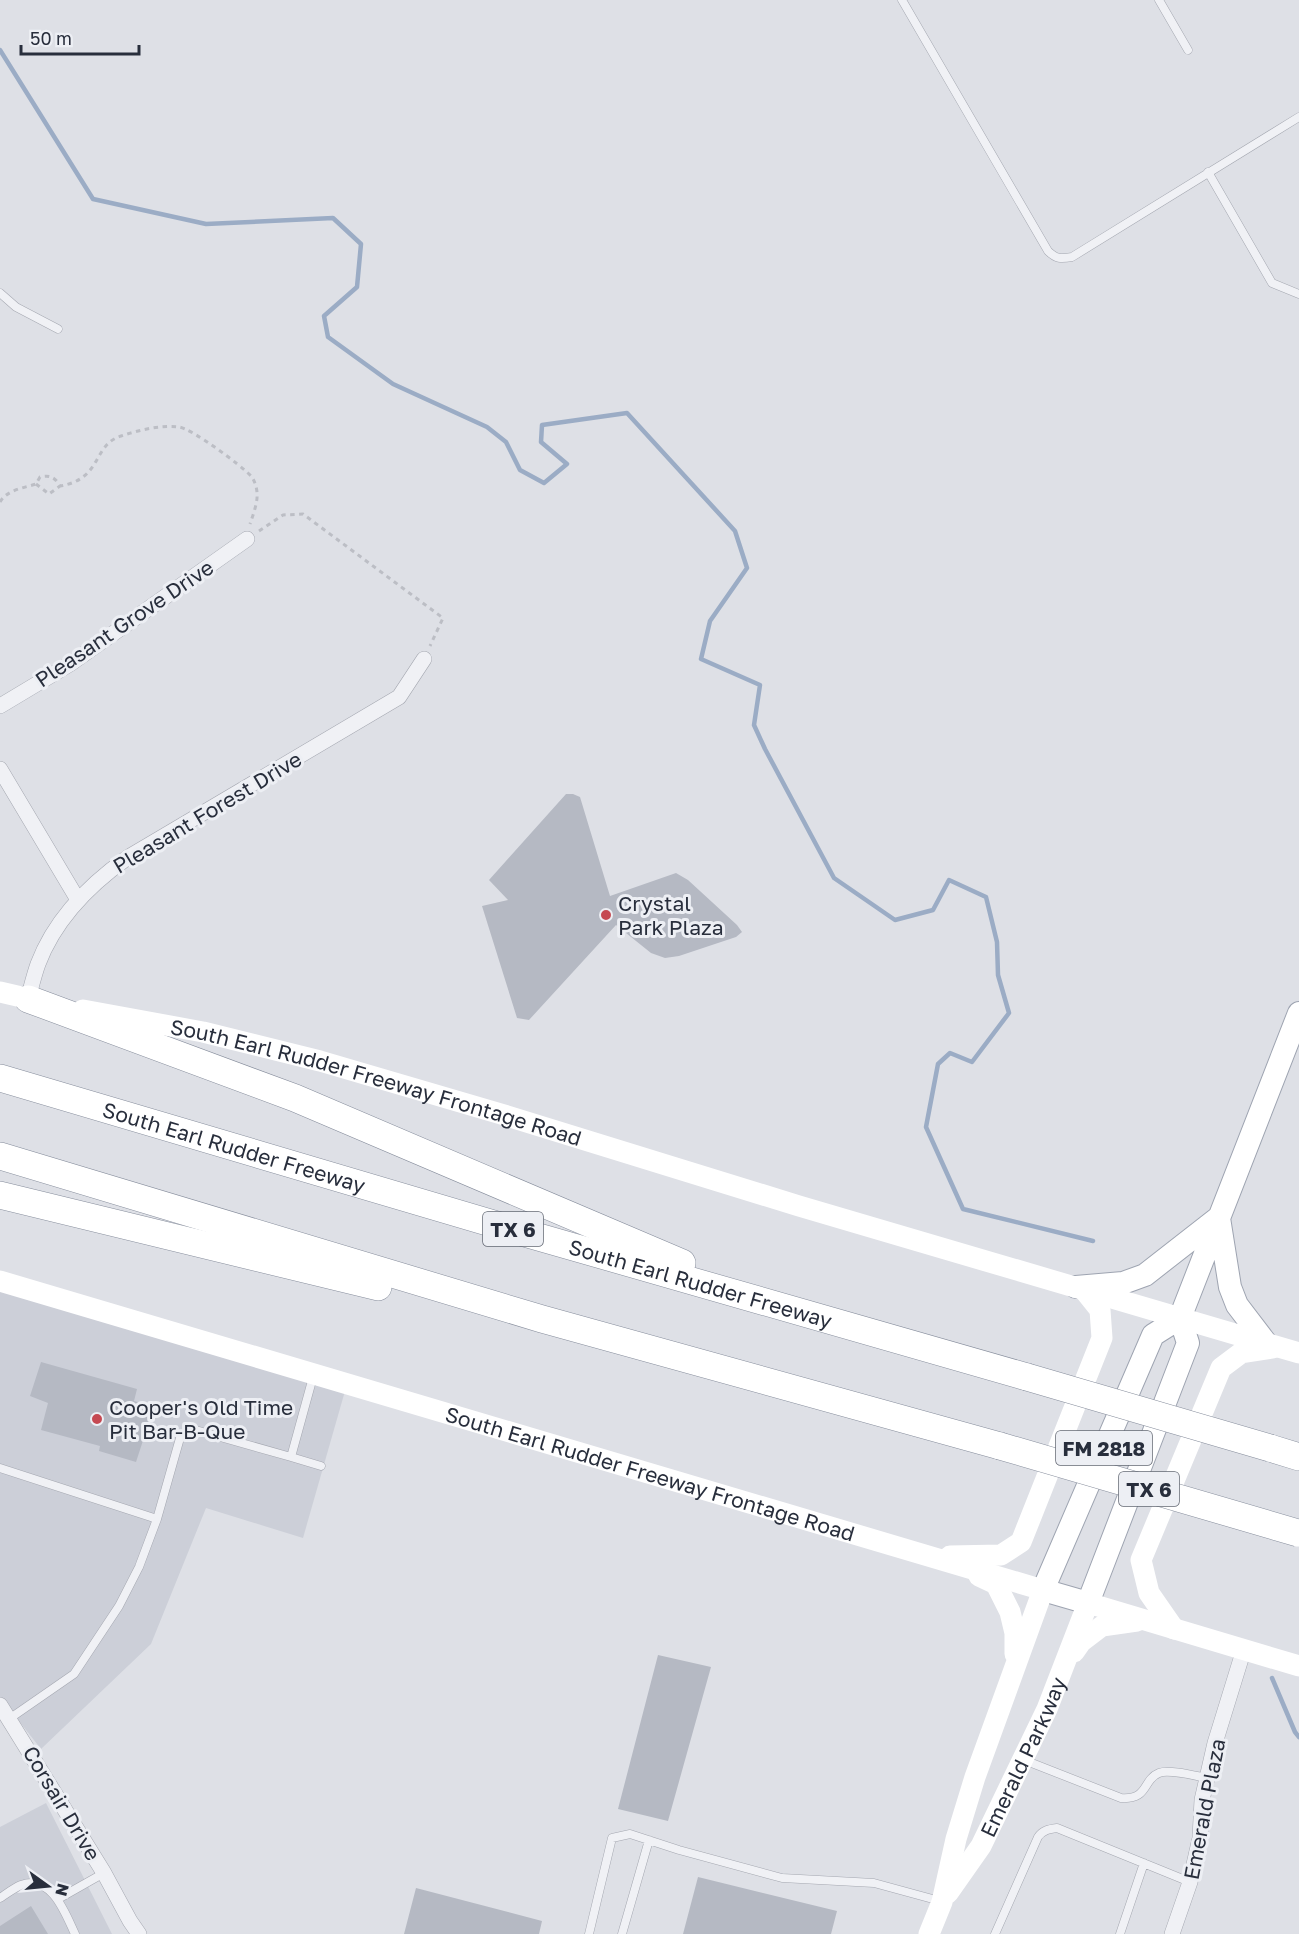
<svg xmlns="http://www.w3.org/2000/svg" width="1299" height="1934" font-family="'Golos Text',sans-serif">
  <rect width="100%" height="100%" fill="#dee0e6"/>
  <path fill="#cccfd8" d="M0 1286 345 1391 303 1538 206 1508 151 1644 41 1749 0 1697Z
    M46 1803 112 1934H0V1827Z"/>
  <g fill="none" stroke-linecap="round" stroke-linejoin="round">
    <path stroke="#9bacc5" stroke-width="4.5" d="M0 50 93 199 206 224 333 218 361 244 357 287 324 316 328 337 393 384 487 427 506 442 520 470 544 483 567 464 541 442 542 425 627 413 735 531 747 568 710 621 701 659 760 685 754 725 765 749 834 878 895 920 933 910 949 880 986 897 997 942 998 975 1009 1013 972 1062 950 1053 938 1064 926 1127 963 1209 1093 1241
      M1272 1678 1295 1732 1299 1737"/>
  </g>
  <path fill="#b5b9c3" d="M566 794H573L580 797 610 896 676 873 688 880 737 925 742 932 736 937 679 956 665 958 651 953 616 925 529 1020 517 1018 482 906 508 900 489 880Z
    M41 1362 137 1389 134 1401 154 1407 136 1462 99 1451 100 1446 41 1430 48 1403 30 1396Z
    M658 1655 711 1667 668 1821 618 1809Z
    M698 1877 837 1911 831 1934H683Z
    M416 1888 542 1921 539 1934H404Z
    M31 1906 48 1934H0V1926Z"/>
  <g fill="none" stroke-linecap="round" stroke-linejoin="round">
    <g stroke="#a4a7b0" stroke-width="9">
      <path id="lane" d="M902 0 1048 251C1056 259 1061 259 1072 257L1299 117
        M1159 0 1188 50
        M1208 172 1272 283 1299 294
        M0 293 16 307 58 329
        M291 1457 321 1466
        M0 1468 157 1519
        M9 1719 74 1674 119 1606 139 1567 157 1519 180 1438 192 1429 291 1457 313 1377
        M1024 1760 1121 1798C1149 1800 1142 1780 1159 1773 1169 1769 1196 1776 1207 1778
        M0 1898C6 1894 14 1888 21 1885 52 1874 65 1913 75 1934
        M58 1899 104 1873
        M589 1934 612 1838 630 1834 679 1850 782 1878 874 1883 940 1901
        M622 1934 649 1840
        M995 1934 1038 1837C1043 1830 1049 1829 1057 1828L1190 1882
        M1120 1934 1144 1863"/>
    </g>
    <g stroke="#a4a7b0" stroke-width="16">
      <path id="street" d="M0 706 70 664 247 539
        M0 769 78 900
        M28 999C31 988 34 975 38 964 55 919 89 885 127 858L399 697 424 659
        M0 1705 104 1873 130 1921 139 1934
        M1172 1934 1190 1882 1200 1838 1202 1800 1215 1743 1244 1649"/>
    </g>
    <g stroke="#9ea4b1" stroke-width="24">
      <path id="primary" d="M1219 1218 1230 1287 1237 1305 1266 1343
        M1076 1287 1123 1283 1145 1275 1218 1218
        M1180 1318 1188 1343 1088 1603 1043 1590 1153 1335 1180 1318 1299 1013"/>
    </g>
    <g stroke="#868d9c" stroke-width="28">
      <g id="highway">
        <path d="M28 999 295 1098 682 1263"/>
        <path id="s4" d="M0 1078 521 1232 1027 1377"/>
        <path d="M0 1156 542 1319 1000 1446"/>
        <path d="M0 1195 378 1287"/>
        <path d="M1270 1448 1299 1457"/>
      </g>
    </g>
    <path stroke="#bcbec5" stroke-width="3" stroke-dasharray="4.5 4.5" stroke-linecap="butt" d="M36 484 49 494 60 486
      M0 502C7 490 23 488 36 484L40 477C50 475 55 477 60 486 103 479 92 445 121 436 139 430 160 425 179 427 191 428 242 466 251 476 254 479 257 488 257 493 258 502 253 515 250 524
      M259 531 283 515 303 514 443 618 430 646"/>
    <use href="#lane" stroke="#f0f1f5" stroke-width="8"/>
    <use href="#street" stroke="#f0f1f5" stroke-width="15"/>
    <g stroke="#fff" stroke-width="21">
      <path d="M0 992 43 1002"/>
      <path id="s1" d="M83 1010 203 1032 320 1061 501 1114 799 1206 1299 1353"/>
      <path id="s2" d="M0 1281 1043 1590 975 1777 956 1839 942 1902 929 1934"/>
      <path d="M950 1556 1001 1555 1021 1542 1102 1338 1100 1310 1084 1290"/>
      <path d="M979 1576 996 1584 1010 1612 1015 1633V1654"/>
      <path d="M1174 1629 1149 1593 1141 1560 1221 1368 1241 1353 1273 1348"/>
      <path d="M1074 1652 1081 1642 1102 1626 1137 1621"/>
      <path id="s3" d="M948 1893 981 1846 1047 1709 1088 1603 1299 1666"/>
    </g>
    <use href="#primary" stroke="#fff" stroke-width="22"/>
    <use href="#highway" stroke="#fff" stroke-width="27"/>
    <g stroke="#868d9c" stroke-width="28" stroke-linecap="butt">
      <path id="highway-bridge" d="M1027 1377 1270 1448
        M1000 1446 1298 1533"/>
    </g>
    <use href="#highway-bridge" stroke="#fff" stroke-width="27"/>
  </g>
  <g fill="#c54952" stroke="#edeff4" stroke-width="2">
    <circle cx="606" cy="915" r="6"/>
    <circle cx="97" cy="1419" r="6"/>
  </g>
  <g text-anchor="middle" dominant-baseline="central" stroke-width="6" stroke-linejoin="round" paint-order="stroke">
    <g fill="#edeff4" stroke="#636873" stroke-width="1.5">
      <rect x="483" y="1212" width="60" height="34" rx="4.5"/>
      <rect x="1056" y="1431" width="96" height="34" rx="4.5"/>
      <rect x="1119" y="1472" width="60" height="34" rx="4.5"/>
    </g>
    <g font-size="20" font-weight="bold" fill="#282e3c">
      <text x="513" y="1229">TX 6</text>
      <text x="1104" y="1448">FM 2818</text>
      <text x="1149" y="1489">TX 6</text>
    </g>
    <g font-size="21" fill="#282e3c" stroke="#edeff4">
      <text transform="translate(124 623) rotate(-34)">Pleasant Grove Drive</text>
      <text transform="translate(207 812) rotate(-31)">Pleasant Forest Drive</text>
      <text stroke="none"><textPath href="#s1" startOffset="302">South Earl Rudder Freeway Frontage Road</textPath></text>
      <text stroke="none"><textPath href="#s4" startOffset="244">South Earl Rudder Freeway</textPath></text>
      <text stroke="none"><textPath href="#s4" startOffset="730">South Earl Rudder Freeway</textPath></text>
      <text stroke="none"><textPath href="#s2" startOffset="678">South Earl Rudder Freeway Frontage Road</textPath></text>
      <text stroke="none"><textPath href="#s3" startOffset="156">Emerald Parkway</textPath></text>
      <text transform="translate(62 1803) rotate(59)">Corsair Drive</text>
      <text transform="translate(1204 1809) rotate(-79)">Emerald Plaza</text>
    </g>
    <g font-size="21" fill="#282e3c" stroke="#edeff4" text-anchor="start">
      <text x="618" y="903">Crystal<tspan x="618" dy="24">Park Plaza</tspan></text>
      <text x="109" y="1407">Cooper's Old Time<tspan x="109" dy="24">Pit Bar-B-Que</tspan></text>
    </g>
  </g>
  <g transform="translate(48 1886) rotate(105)" stroke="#edeff4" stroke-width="4.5" paint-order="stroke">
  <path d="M0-4.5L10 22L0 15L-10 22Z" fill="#282e3c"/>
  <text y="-9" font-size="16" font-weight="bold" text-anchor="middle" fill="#282e3c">N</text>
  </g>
  <path d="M21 45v9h118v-9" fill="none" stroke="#282e3c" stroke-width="3"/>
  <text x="30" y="45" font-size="18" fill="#282e3c" stroke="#edeff4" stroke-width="4.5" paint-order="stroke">50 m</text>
</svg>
